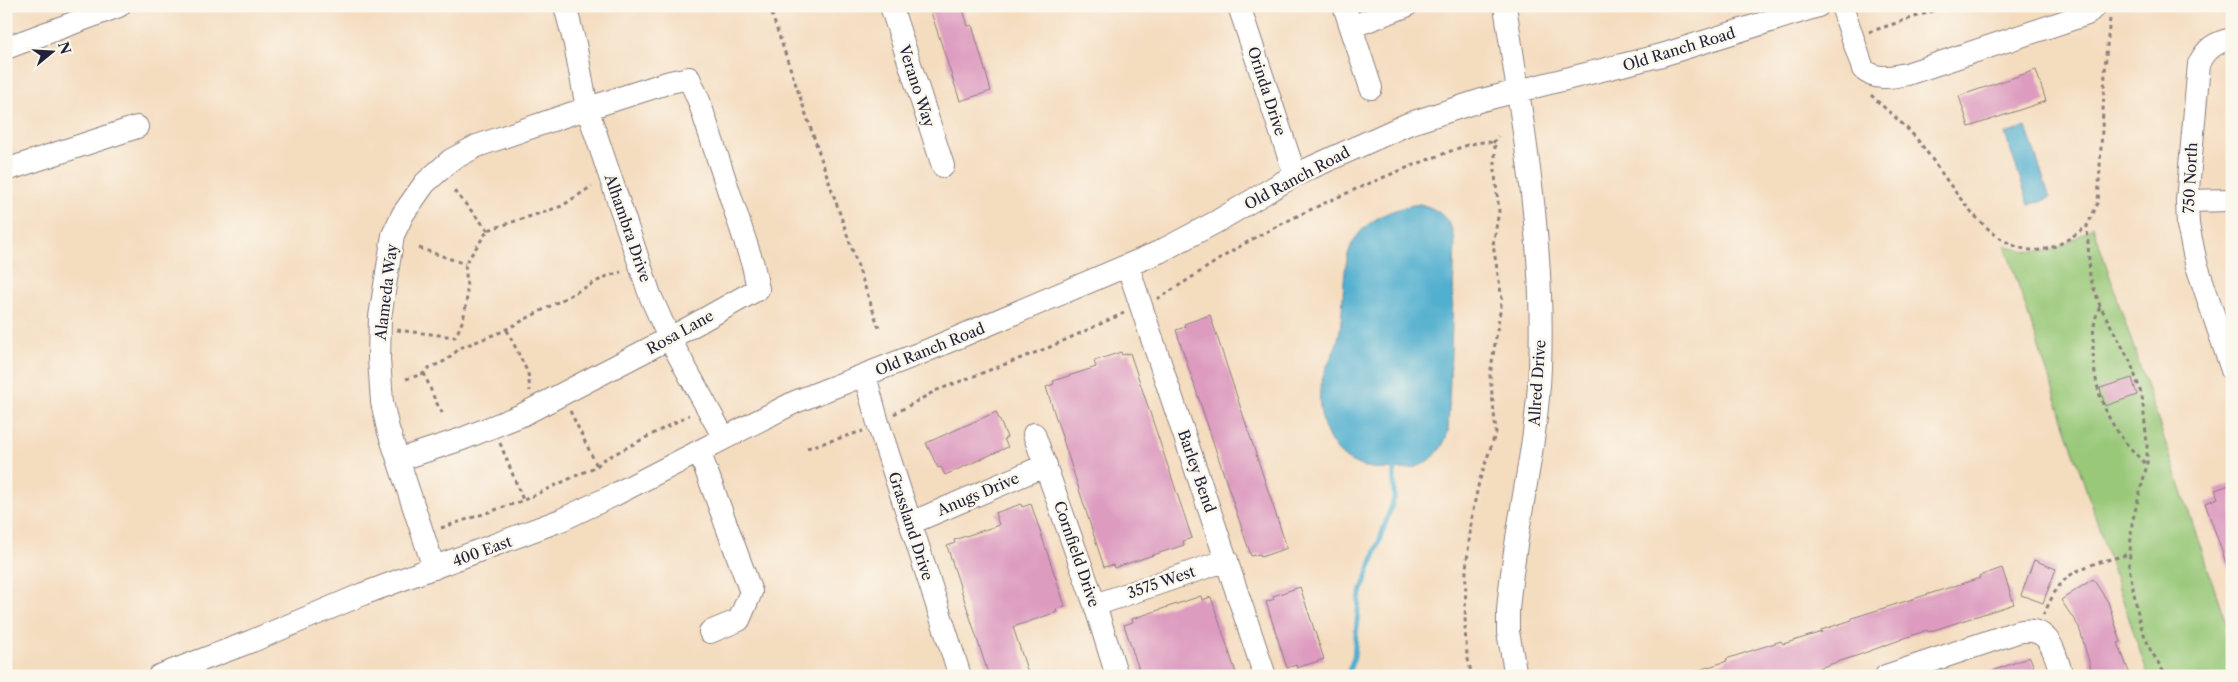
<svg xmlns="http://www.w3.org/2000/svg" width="2238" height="682" font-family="'Libre Caslon Text',serif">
  <rect width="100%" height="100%" fill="#fbf7ec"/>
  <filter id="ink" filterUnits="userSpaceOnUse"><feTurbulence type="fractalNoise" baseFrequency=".02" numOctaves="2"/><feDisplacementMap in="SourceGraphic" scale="10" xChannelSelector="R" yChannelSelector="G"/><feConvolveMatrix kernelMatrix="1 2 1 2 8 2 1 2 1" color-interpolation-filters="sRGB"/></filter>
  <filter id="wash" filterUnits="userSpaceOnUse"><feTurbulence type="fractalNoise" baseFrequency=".0096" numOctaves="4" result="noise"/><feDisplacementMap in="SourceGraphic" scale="20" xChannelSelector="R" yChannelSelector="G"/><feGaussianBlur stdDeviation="1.12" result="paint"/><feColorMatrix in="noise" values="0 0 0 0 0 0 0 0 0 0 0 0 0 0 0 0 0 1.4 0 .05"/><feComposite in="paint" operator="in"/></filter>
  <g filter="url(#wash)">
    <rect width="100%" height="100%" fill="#f4dcbf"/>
    <path fill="#98c878" stroke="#5d755a" d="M2093 226 2232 641V676H2148L2005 245C2042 260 2064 248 2093 226Z"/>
    <path fill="#51afcf" stroke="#3a6885" d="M2026 127 2050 198 2029 205 2005 134Z
      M1420 204C1440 209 1452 221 1455 241L1448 432C1442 452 1428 467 1406 469 1367 471 1338 467 1324 426 1320 412 1318 398 1321 384 1324 367 1336 352 1339 335 1344 310 1342 284 1347 259 1353 225 1389 208 1420 204Z"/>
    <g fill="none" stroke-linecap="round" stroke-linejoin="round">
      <path stroke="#51afcf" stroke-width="5" d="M1347 676 1354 657 1359 599 1394 499V469"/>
    </g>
    <g id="blocks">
      <path fill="#dd9bc0" d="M929 6H962L968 26 972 25 991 91 960 101Z
        M2036 70 2046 101 1969 127 1959 96Z
        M1210 315 1287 548 1261 557 1260 554 1251 556 1176 330 1185 327 1184 324Z
        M1121 352 1122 355 1130 353 1192 538 1183 541 1184 545 1135 561 1114 568 1113 565 1104 567 1046 387 1054 384 1053 381 1096 367 1094 361Z
        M2132 378 2137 395 2105 406 2100 388Z
        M996 412 1007 437 1004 439 1008 447 945 475 941 467 938 468 926 443Z
        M2232 484V574H2230L2205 503 2218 498 2215 490Z
        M1021 504 1022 507 1031 504 1065 606 1056 609 1057 612 1013 627 1029 676H989L947 546 955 543 954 540 999 525 995 513Z
        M2034 560 2056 569 2043 603 2021 595Z
        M2002 568 2014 604 1928 632 1927 630 1856 656 1794 676H1691L1690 673 1727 661 1726 659 1781 641 1783 644 1822 632 1821 630 1852 620V618L1980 578 1979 576Z
        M2093 579 2108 602 2121 642 2118 643 2129 672 2119 676H2093L2079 627 2061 600Z
        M1300 587 1324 659 1297 668 1296 665 1287 668 1266 602 1274 599 1273 596Z
        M1201 596 1202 600 1211 597 1237 676H1141L1124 625 1133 622 1132 619Z
        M2030 657 2037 676H1984V674Z"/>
    </g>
  </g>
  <g filter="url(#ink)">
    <use href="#blocks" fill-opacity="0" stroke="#8b7f7d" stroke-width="1"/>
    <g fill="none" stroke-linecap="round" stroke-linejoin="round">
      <g stroke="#8b7f7d" stroke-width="24">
        <path id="minor" d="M565 6 575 44 587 108 650 295 669 338 724 438
          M891 6 943 166
          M1239 6 1295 175
          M1344 6 1371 88
          M1505 6C1523 126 1545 245 1540 367 1537 449 1514 529 1508 611V632L1516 676
          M1842 6 1863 69C1875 81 1892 77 1907 74L2087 14 2095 6
          M1351 27 1406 6
          M2232 39C2215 42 2206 49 2199 64L2187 201 2188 225 2196 263 2232 370
          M6 48 119 6
          M6 170 137 127
          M2187 201 2232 200
          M1128 267 1265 676
          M865 376 878 423 960 676
          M1034 434 1095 605 1117 676
          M699 451 751 592 739 620 710 632
          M398 460 462 439 522 415 685 330 758 289 753 265 699 101 689 78 670 82 570 114 477 146 451 160 425 183 403 214 393 235 380 317 379 359 382 402 388 429 434 568
          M911 523 1046 465
          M1095 605 1227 560
          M159 676 252 641 363 594 561 520 614 495 795 402 926 351 1159 252 1216 222 1295 175 1408 124 1482 100 1662 55 1818 6
          M1886 676 2017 632C2050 624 2054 651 2062 676"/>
      </g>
      <path stroke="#8b7f7d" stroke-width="3" stroke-dasharray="4 4" stroke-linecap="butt" d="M769 6 880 331
        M2110 19 2106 55 2098 203 2087 226 2090 277 2100 306 2130 361 2142 396 2147 443V465L2132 523 2129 567 2140 624 2150 649 2166 676
        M1869 32 1948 6
        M1871 95C1887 111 1906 125 1920 143 1947 177 1983 245 2031 250 2052 252 2071 238 2087 226
        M1493 143 1498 136
        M454 191 488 230
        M419 248 465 264
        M1157 299C1193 278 1227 252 1264 233 1319 204 1377 179 1435 157 1450 152 1478 138 1493 143L1495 147V175L1499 211 1493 245 1502 299 1490 375 1496 432 1479 482 1472 515 1466 569 1465 630 1467 655 1472 676
        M2100 307C2093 320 2093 334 2093 349 2094 398 2111 432 2147 465
        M397 330 455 337C469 313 468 291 465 264L488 230 562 206 592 186
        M507 330 528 373 530 391
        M424 373 435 400 444 416
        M406 379 423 374 429 368 447 360 460 348 501 332 605 277 621 272
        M570 411 597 466
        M894 414 935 391 1050 347 1124 313
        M500 443 523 500
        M807 448 863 431
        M441 528 522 501 597 466 603 460 689 415
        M2043 615C2049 605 2053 592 2061 584 2076 565 2107 561 2129 554"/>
      <use href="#minor" stroke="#fff" stroke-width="22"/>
    </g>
  </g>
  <g text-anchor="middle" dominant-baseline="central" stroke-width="5" stroke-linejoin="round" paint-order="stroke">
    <g font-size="15" fill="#22223b" stroke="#fbf7ec">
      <text transform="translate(1679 49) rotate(-17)">Old Ranch Road</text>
      <text transform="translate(917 86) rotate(72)">Verano Way</text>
      <text transform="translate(1267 91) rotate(72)">Orinda Drive</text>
      <text transform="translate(1297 178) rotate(-28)">Old Ranch Road</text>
      <text transform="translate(2190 178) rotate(-87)">750 North</text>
      <text transform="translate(628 228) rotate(71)">Alhambra Drive</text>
      <text transform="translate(386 292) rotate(-83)">Alameda Way</text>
      <text transform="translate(680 332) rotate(-29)">Rosa Lane</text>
      <text transform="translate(930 349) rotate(-22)">Old Ranch Road</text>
      <text transform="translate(1537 383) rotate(-86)">Allred Drive</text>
      <text transform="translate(1197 471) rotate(71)">Barley Bend</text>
      <text transform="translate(978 494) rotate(-23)">Anugs Drive</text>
      <text transform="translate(911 526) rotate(72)">Grassland Drive</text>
      <text transform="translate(482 551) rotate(-20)">400 East</text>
      <text transform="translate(1077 554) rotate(71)">Cornfield Drive</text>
      <text transform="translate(1161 582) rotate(-19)">3575 West</text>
    </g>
  </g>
  <rect width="2238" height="682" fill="none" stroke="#fbf7ec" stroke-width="25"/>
  <g transform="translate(52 52) rotate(72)" stroke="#fbf7ec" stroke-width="4" paint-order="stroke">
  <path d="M0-4L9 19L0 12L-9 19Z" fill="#22223b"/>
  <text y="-8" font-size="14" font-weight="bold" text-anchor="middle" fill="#22223b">N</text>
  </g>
</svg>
